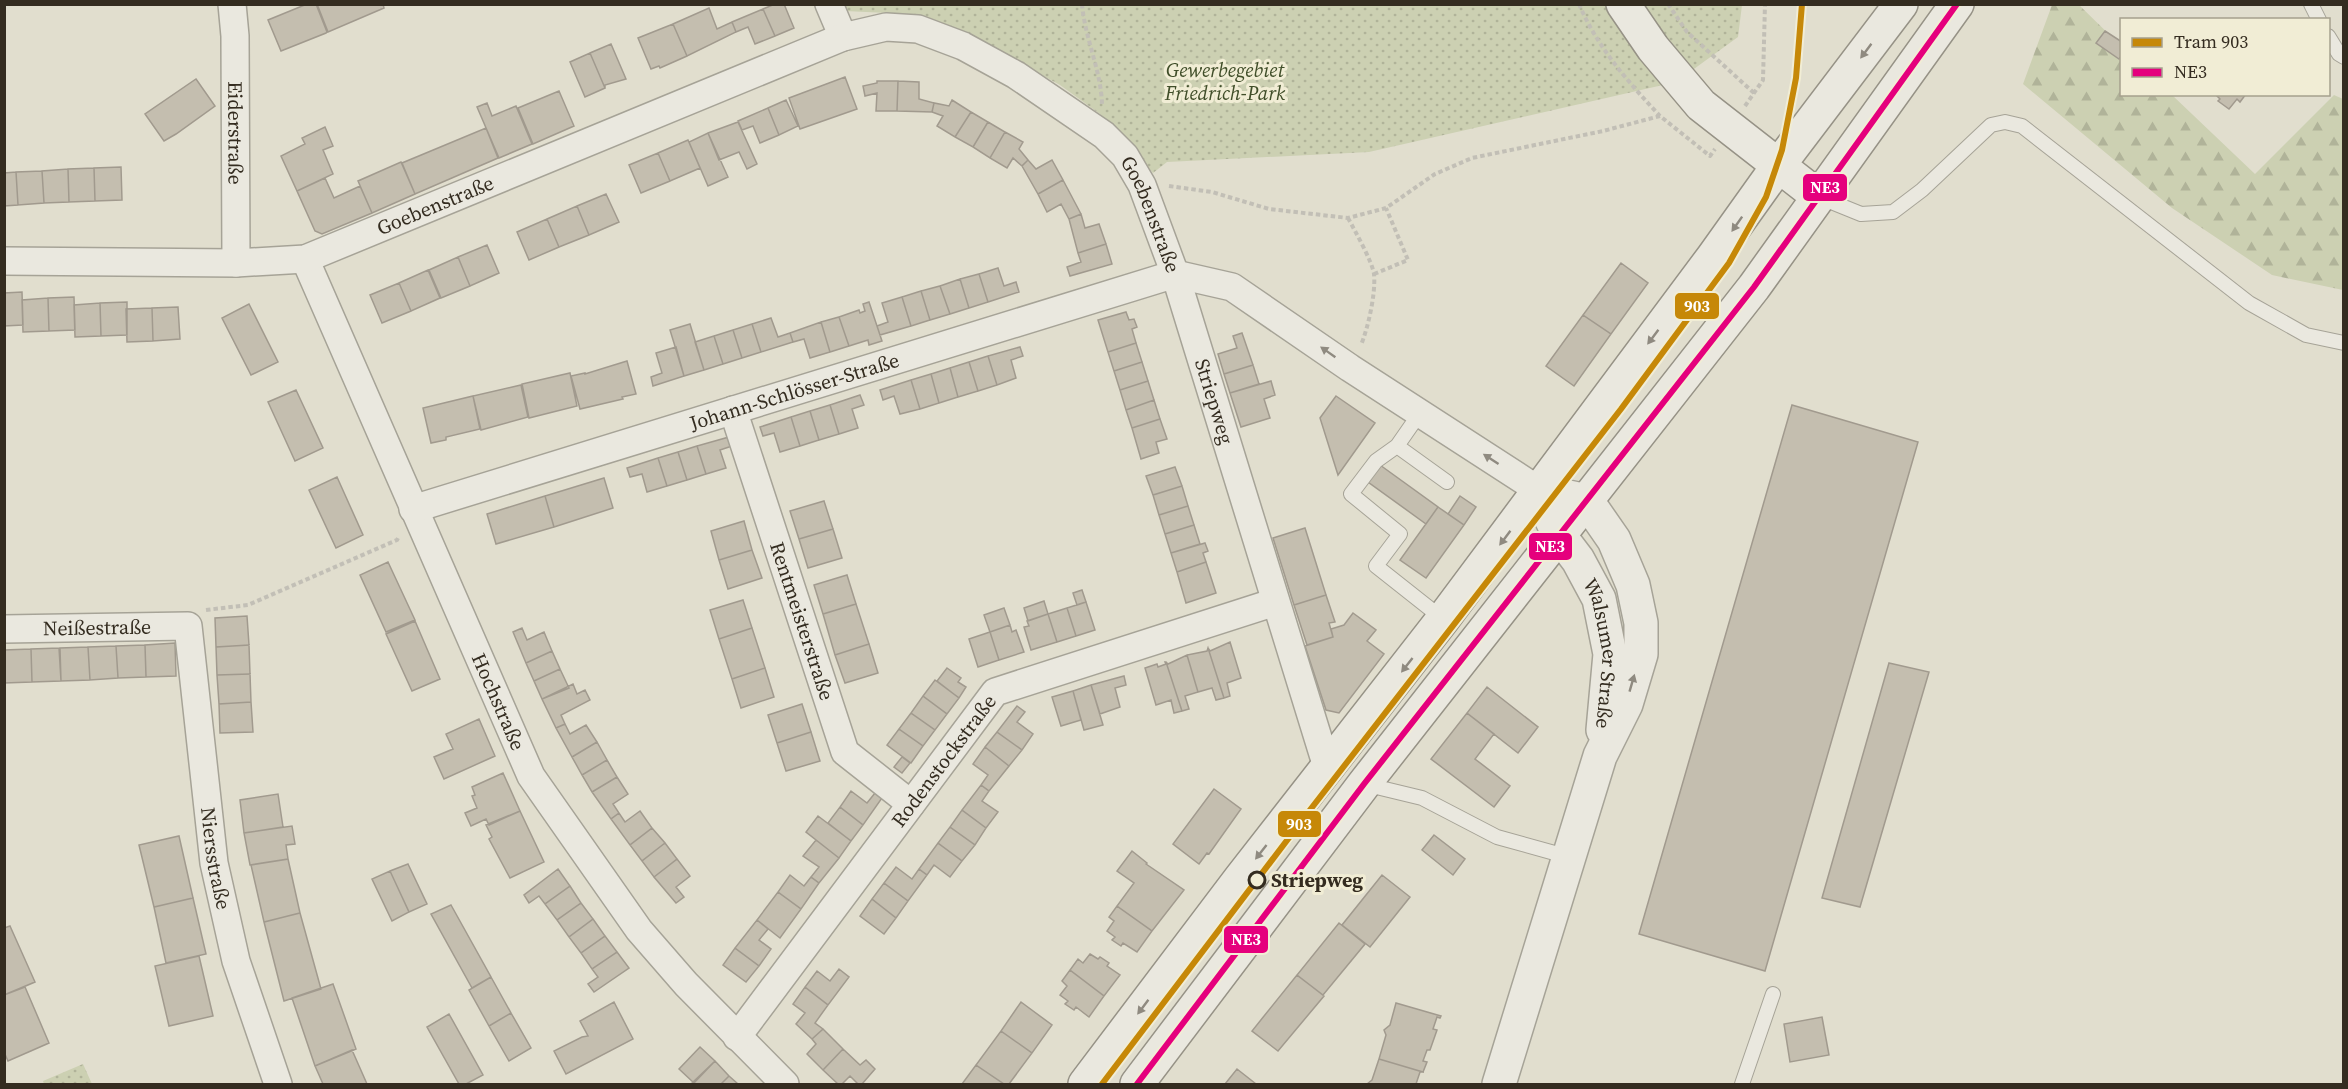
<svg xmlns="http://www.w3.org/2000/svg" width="2348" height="1089" font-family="'Source Serif 4',serif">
  <defs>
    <pattern id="forest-firs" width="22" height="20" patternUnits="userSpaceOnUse" patternTransform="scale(1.5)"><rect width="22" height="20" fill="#ccd0b2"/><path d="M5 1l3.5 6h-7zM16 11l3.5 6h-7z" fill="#b0b399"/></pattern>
    <pattern id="park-dots" width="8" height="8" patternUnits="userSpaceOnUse" patternTransform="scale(1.5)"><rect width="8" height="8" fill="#ccd0b2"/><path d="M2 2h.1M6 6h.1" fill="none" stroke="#b0b399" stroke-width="1.8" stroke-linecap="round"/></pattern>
  </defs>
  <rect width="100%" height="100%" fill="#e1dece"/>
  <path fill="url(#forest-firs)" d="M2078 4 2121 46 2122 94 2172 95 2255 174 2334 95 2343 99V290L2272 275 2172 208 2023 84 2052 5Z"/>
  <path fill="url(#park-dots)" d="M843 5H1742L1738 37 1676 82 1369 152 1167 162 1153 173 1100 114 1060 85 962 31 908 14 845 11Z
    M83 1064 92 1084H44L43 1081Z"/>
  <path fill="#c4beaf" stroke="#a19a8e" stroke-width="1.5" d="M307 4H316L327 32 326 33 281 51 268 20Z
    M317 4H383L384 8 328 32Z
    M775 4H784L794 28 775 36 763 9Z
    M709 8 717 29 732 22 736 32 687 56 673 24Z
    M763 9 775 36 755 44 748 27 736 32 732 22Z
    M673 24 687 56 660 68 659 66 651 69 638 38Z
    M2105 31 2122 42V55L2119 59 2096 43Z
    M611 44 626 79 605 85V88L590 53Z
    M590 53 605 88 585 97 570 62Z
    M845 77 857 109 800 129 789 98Z
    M196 79 215 106 176 134 164 141 145 114Z
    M877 81H898L897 111H876L877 93 865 96 863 86 877 83Z
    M898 81 919 82V99L934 103 932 112 897 111Z
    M559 91 574 126 533 144 518 108Z
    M2215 94H2246L2240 102 2237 99 2229 109 2218 101 2220 99Z
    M786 100 798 126 779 135 768 108Z
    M952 100 971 112 955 137 937 126 943 116 932 112 934 103 949 106Z
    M487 103 492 116 516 106 532 144 499 158 477 107Z
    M768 108 779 135 760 143 753 126 742 130 738 121Z
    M971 112 988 122 973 147 955 137Z
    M738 122 757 164 747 169 739 152 719 160 708 133Z
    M988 122 1005 132 990 158 973 147Z
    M325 127 333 146 323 150 333 174 297 191 281 156 305 144 302 138Z
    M486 128 498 158 415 194 402 163Z
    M1005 132 1023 142 1019 149 1028 160 1022 166 1013 158 1007 168 990 158Z
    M708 133 728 177 708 186 689 142Z
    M688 140 700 168 670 181 658 153Z
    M658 153 670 181 641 193 629 165Z
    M1028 160 1036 169 1052 160 1063 180 1038 194 1022 166Z
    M401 162 415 194 372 213 358 181Z
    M121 167 122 200 95 201 94 168Z
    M94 168 95 201 69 202 68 169Z
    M68 169 69 202 44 203 42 171Z
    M42 171 44 203 18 205 16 172Z
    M16 172 18 205 4 206V173Z
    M325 178 334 198 360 186 372 213 322 234 315 231 297 191Z
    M1063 180 1081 214 1069 219 1061 204 1047 212 1038 194Z
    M606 194 619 222 589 235 577 206Z
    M577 206 589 235 559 247 547 219Z
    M1081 214 1085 228 1099 224 1106 244 1078 253 1069 219Z
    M547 219 559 247 529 260 517 232Z
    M1106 244 1112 264 1070 276 1067 267 1081 262 1078 253Z
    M487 245 499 273 470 286 458 257Z
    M458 257 470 286 441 298 429 270Z
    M1621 263 1648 283 1611 334 1583 315Z
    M998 268 1004 286 1016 282 1019 292 988 302 979 274Z
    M428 270 440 298 411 311 399 283Z
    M979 274 988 302 969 308 960 279Z
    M960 279 969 308 950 314 940 286Z
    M399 283 411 311 382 323 370 295Z
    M940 286 950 314 930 320 921 291Z
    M921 291 930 320 911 326 902 297Z
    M22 292 23 325 4 326V293Z
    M74 297 75 330 49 331 48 298Z
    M902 297 911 326 880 335 877 326 888 322 882 303Z
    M48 298 49 331 23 332 22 300Z
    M127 302V335L101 336 100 303Z
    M869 302 882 341 869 345 868 340 849 346 839 317 859 310 860 313 865 311 863 304Z
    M100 303 101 336 75 337 74 305Z
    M249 304 278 362 251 375 222 318Z
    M178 307 180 339 153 341 152 308Z
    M152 308 153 341 127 342 126 309Z
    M1126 312 1129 320 1134 319 1137 327 1132 329 1136 343 1108 352 1098 320Z
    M1583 315 1611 334 1574 386 1546 366Z
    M839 317 849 346 830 352 821 322Z
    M771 318 778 337 790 333 793 342 761 352 752 324Z
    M821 322 830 352 810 358 804 339 793 342 790 333Z
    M690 324 704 370 684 376 670 330Z
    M752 324 761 352 742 358 733 330Z
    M733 330 742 358 723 364 714 336Z
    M1242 333 1253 365 1224 374 1218 354 1237 348 1233 336Z
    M714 336 723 364 704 370 695 342Z
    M1136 343 1142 362 1114 371 1108 352Z
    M676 347 684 376 653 386 651 377 662 373 656 353Z
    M1020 347 1023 356 1011 360 1016 378 997 385 988 356Z
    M988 356 997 385 978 391 969 362Z
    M627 361 636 394 622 397 623 399 580 409 571 376 585 373V374Z
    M969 362 978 391 958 397 950 368Z
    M1142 362 1148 381 1120 390 1114 371Z
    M1253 365 1259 384 1230 393 1224 374Z
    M950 368 958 397 939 403 931 374Z
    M570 373 577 406 529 418 522 384Z
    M931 374 939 403 920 409 911 380Z
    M911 380 920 409 900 414 894 396 883 400 880 390Z
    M1148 381 1154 400 1126 410 1120 390Z
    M1271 381 1275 395 1264 399 1270 418 1241 427 1230 393Z
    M521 385 528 417 481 430 473 396Z
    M296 390 323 448 295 461 268 402Z
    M860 395 864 405 852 409 858 428 839 434 830 405Z
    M473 396 480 429 446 437V440L431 443 423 408Z
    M1336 396 1375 423 1338 475 1320 418Z
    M1154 400 1160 419 1132 428 1126 410Z
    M830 405 839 434 819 440 810 411Z
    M1792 405 1918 442 1765 971 1639 934Z
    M810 411 819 440 800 446 791 417Z
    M791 417 800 446 780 452 774 433 763 436 760 427Z
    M1160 419 1167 439 1156 442 1159 453 1141 459 1132 428Z
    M729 437 732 446 720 450 726 468 706 474 697 446Z
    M697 446 706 474 687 480 678 452Z
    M678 452 687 480 667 486 658 458Z
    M658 458 667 486 647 492 642 474 630 477 627 468Z
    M1380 465 1438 507 1426 524 1368 482Z
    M1175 467 1182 486 1153 495 1146 476Z
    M337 477 363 535 336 548 309 490Z
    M604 478 613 508 554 527 545 496Z
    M1182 486 1188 506 1159 515 1153 495Z
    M545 496 554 527 496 544 487 514Z
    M1460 496 1476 507 1464 525 1448 514Z
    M824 501 833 529 799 539 790 511Z
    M1188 506 1194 525 1165 534 1159 515Z
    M1438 507 1464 525 1426 578 1400 560Z
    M744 521 752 550 719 560 711 531Z
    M1194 525 1200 544 1171 553 1165 534Z
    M1305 528 1326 595 1294 605 1273 538Z
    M833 529 842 558 808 568 799 539Z
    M1205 543 1208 551 1203 553 1206 562 1177 572 1171 553Z
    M752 550 762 578 728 589 719 560Z
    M388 562 415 620 386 632 360 575Z
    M1206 562 1216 593 1186 603 1177 572Z
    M847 575 856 604 823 614 814 585Z
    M1082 590 1086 602 1077 605 1073 593Z
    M1326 595 1335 622 1329 623 1333 637 1307 645 1294 605Z
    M743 600 752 628 719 639 710 610Z
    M1044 601 1048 614 1028 621 1024 608Z
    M1086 602 1095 630 1076 636 1067 608Z
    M856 604 869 644 835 655 823 614Z
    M1004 608 1010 625 990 632 984 615Z
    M1067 608 1076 636 1057 642 1048 614Z
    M1353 613 1376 630 1367 641 1384 654 1339 713 1326 710 1305 646 1333 637 1331 629 1344 625Z
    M1048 614 1057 642 1031 650 1024 627 1029 626 1027 621Z
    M247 616 249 645 216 647 215 618Z
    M415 621 440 679 412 691 386 634Z
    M1010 625 1012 632 1016 630 1024 652 999 660 990 632Z
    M522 628 527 640 544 632 552 651 526 663 513 632Z
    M752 628 765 668 732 679 719 639Z
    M990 632 999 660 978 667 969 639Z
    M1230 642 1241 678 1227 683 1230 696 1224 698 1208 648 1210 651Z
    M175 643 176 676 146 677 145 645Z
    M869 644 878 673 845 683 835 655Z
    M145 645 146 677 118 678 116 646Z
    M249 645 250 674 217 675 216 647Z
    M116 646 118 678 90 680 88 647Z
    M88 647 90 680 61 681 60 648Z
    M59 648 61 681 32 682 31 649Z
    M1208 648 1224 698 1216 700 1212 688 1198 692 1187 655 1207 651Z
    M31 649 32 682 4 683V650Z
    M552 651 560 669 534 681 526 663Z
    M1187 655 1198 692 1185 696 1189 709 1182 711 1166 662 1168 664Z
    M1165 662H1166L1182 711 1174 713 1171 700 1156 705 1145 668 1157 664 1158 667 1166 664Z
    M1889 663 1929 672 1860 907 1822 898Z
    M765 668 774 697 741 708 732 679Z
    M947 668 961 678 958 682 966 687 959 698 937 681Z
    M560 669 569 688 542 699 534 681Z
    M250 674 251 702 219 704 217 675Z
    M1124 676 1126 685 1115 688 1120 707 1100 714 1091 685Z
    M935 680 959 698 947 714 923 696Z
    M573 684 577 694 585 690 590 700 561 715 565 724 556 728 542 699Z
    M1091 685 1103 725 1084 730 1073 691Z
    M1487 687 1538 727 1518 753 1467 713Z
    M1073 691 1081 720 1061 726 1052 697Z
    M923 696 947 714 935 730 911 713Z
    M251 702 253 732 220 733 219 704Z
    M802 704 811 732 777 743 768 715Z
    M1017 706 1025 712 1017 722 1033 734 1022 750 997 732Z
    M911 713 935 730 923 746 899 729Z
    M1467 713 1494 734 1475 759 1510 786 1494 807 1431 759Z
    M479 719 495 756 444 779 434 757 453 749 446 734Z
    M565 724 570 734 586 725 597 742 572 757 556 728Z
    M899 729 923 746 911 763 887 745Z
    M811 732 820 761 786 771 777 743Z
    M997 732 1022 750 1009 766 985 747Z
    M597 742 607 760 582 775 572 757Z
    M985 747 1009 766 989 791 981 785 988 775 973 764Z
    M902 757 910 763 902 773 894 767Z
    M607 760 617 777 592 792 582 775Z
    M503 773 520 811 489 825 486 819 471 826 465 813 477 808 472 796 475 795 472 787Z
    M617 777 628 794 613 804 619 813 611 819 592 792Z
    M981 785 989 791 982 801 998 812 986 828 962 810Z
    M1214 789 1241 809 1209 854 1207 853 1199 864 1173 844Z
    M851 791 867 803 875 793 882 798 863 825 840 807Z
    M278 794 283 827 244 833 240 800Z
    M840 807 863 825 851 841 828 823Z
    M962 810 986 828 975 845 950 827Z
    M520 811 544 862 510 878 489 839 492 837 486 825Z
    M640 811 652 828 630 845 611 819 619 813 625 822Z
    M818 816 851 841 839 858 806 832Z
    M292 826 295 844 286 845 288 859 250 865 244 833Z
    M950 827 975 845 962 861 938 843Z
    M652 828 665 843 642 861 630 845Z
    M1434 835 1465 859 1453 875 1422 850Z
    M179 836 193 898 154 907 139 845Z
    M816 840 839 858 819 883 811 877 819 867 803 856Z
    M665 843 677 859 654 877 642 861Z
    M938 843 962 861 950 877 934 865 927 875 919 869Z
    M1132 851 1147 863 1146 864 1184 890 1152 931 1117 906 1134 883 1117 871Z
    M288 859 300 913 264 922 251 865Z
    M677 859 690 876 676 887 684 897 676 903 654 877Z
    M408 864 427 904 409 912 390 871Z
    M896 867 912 879 919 869 927 875 908 901 884 883Z
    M558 869 570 886 545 904 539 896 529 903 524 895Z
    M390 871 409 912 392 921 372 879Z
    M790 875 804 886 811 877 819 883 801 909 778 892Z
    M1382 875 1410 897 1370 947 1342 925Z
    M884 883 908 901 896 918 872 899Z
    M570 886 581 903 557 920 545 904Z
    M778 892 801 909 780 938 757 920Z
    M193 898 206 954 166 963 154 907Z
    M872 899 896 918 884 934 860 916Z
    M581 903 593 919 569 937 557 920Z
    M451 905 491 977 472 988 431 914Z
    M1117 906 1152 931 1137 952 1123 943 1121 946 1112 940 1115 937 1107 931 1114 921 1109 917Z
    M300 913 321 989 284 1001 264 922Z
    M593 919 605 936 581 953 569 937Z
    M757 920 768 929 759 940 771 949 759 966 735 948Z
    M1339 923 1365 944 1323 995 1297 975Z
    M10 926 35 982 4 995V928Z
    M605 936 617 952 592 969 581 953Z
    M735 948 759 966 746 982 723 965Z
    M617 952 629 968 594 992 588 984 598 977 592 969Z
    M1090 954 1098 959 1100 957 1109 963 1107 966 1120 975 1104 996 1070 970 1078 959 1083 963Z
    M199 956 213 1016 169 1026 155 966Z
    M839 969 849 977 828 1005 805 987 817 971 830 981Z
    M1070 970 1104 996 1089 1017 1076 1007 1074 1010 1065 1004 1068 1001 1060 995 1067 986 1062 981Z
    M1297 975 1324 996 1278 1051 1252 1031Z
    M491 977 511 1013 489 1026 469 990Z
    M333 984 356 1049 315 1066 292 998Z
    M25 987 49 1043 8 1061 4 1052V995Z
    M805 987 828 1005 815 1023 823 1029 812 1039 796 1024 805 1013 793 1004Z
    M614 1002 633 1039 566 1074 554 1051 582 1037 588 1036 580 1021Z
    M1021 1002 1052 1025 1032 1053 1001 1031Z
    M1396 1003 1441 1016 1440 1018 1437 1017 1433 1029 1437 1030 1430 1050H1427L1423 1061 1427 1062 1423 1072 1379 1059 1386 1035 1384 1030 1390 1025Z
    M511 1013 531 1048 509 1061 489 1026Z
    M449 1014 483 1075 466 1084H459L427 1027Z
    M1822 1017 1829 1055 1790 1062 1784 1024Z
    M823 1029 843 1049 823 1070 807 1054 816 1044 812 1039Z
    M1001 1031 1032 1053 1009 1084H1004L976 1065Z
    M700 1047 715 1061 694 1083 679 1069Z
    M843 1049 860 1065 866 1060 875 1069 862 1084H858L850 1076 842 1084H838L823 1070Z
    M352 1050 367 1084H323L315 1066Z
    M1379 1059 1423 1072H1424H1420L1416 1084H1367L1372 1080Z
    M715 1061 729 1076 721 1084H691Z
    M976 1065 1004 1084H962Z
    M1237 1069 1256 1084H1225Z
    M729 1076 738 1084H721Z"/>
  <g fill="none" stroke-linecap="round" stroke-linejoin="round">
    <g stroke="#a6a397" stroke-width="16">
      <path id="service" d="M2311 4 2319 20
        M2328 36 2339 54 2344 57
        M1819 197 1861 214 1893 212 1922 190 1991 125 2005 122 2022 126 2249 303 2306 335 2344 343
        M1420 413 1397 446 1447 482
        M1397 446 1376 461 1351 494 1400 534 1376 566 1443 619
        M1364 784 1422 798 1497 837 1569 857
        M1742 1084 1773 994"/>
    </g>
    <g stroke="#a6a397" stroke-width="30">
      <g id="minor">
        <path id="s1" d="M232 4 235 36 236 263"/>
        <path d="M829 4 843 37"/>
        <path id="s2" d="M305 259 531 776 639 930 686 984 785 1084"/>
        <path id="s3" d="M4 261 236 263 305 259 843 37 886 27 918 29 963 46 1016 75 1104 135 1125 156 1142 185 1175 274 1327 767"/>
        <path id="s4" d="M733 410 845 752 911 804"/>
        <path id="s5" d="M413 509 1175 274 1232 287 1350 368 1540 491"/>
        <path id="s6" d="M4 629 188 626 214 863 236 961 278 1084"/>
        <path id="s7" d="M737 1037 995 692 1275 602"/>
      </g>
    </g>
    <g stroke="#a6a397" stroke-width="36">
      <g id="tertiary">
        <path id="s8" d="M1547 510 1559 535 1578 560 1599 599 1610 654 1603 730"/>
        <path d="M1499 1084 1600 756 1626 704 1641 654V623L1633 585 1614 540 1587 501 1540 491"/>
      </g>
    </g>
    <g stroke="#969286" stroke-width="36">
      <path id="secondary" d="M1623 4 1653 48 1701 105 1819 197
        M1085 1084 1240 879 1443 619 1713 257 1778 166 1901 4
        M1137 1084 1364 784 1754 287 1957 4"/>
    </g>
    <path stroke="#c2bfb6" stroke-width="4" stroke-dasharray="4.5 3" stroke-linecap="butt" d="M1082 4C1085 39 1101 70 1102 104
      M1579 4C1597 47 1629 83 1660 116
      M1668 4 1687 32 1754 93
      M1745 106 1763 80 1765 4
      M1169 186 1212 192 1269 209 1348 218 1386 208 1435 174 1472 158 1603 131 1660 116 1710 156 1715 149
      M1348 218C1355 231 1372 261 1374 274 1376 293 1368 328 1361 345
      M1374 274 1408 260 1386 208
      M206 610 248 605 397 540 399 536"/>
    <use href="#service" stroke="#eae8df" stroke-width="14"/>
    <use href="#minor" stroke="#eae8df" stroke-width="27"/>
    <use href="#tertiary" stroke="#eae8df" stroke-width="33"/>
    <use href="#secondary" stroke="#eae8df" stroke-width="33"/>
    <g stroke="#f1edd5" stroke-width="10">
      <path id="bus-1" d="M1137 1084 1364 784 1754 287 1957 4"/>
    </g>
    <use href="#bus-1" stroke="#e5007d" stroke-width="6"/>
    <g stroke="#f1edd5" stroke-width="10">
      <path id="tram-1" d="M1102 1084 1310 810 1621 409 1729 263 1766 197 1782 150 1796 78 1802 4"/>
    </g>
    <use href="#tram-1" stroke="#c68808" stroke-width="6"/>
  </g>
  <defs><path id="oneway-solid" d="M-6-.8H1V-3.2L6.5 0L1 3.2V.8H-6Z" transform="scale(1.5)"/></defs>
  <g fill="#8f8a80">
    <use href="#oneway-solid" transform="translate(1866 51) rotate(127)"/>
    <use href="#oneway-solid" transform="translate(1737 224) rotate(125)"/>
    <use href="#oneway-solid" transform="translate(1653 337) rotate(127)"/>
    <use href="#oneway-solid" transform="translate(1328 352) rotate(-145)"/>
    <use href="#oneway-solid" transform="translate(1491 459) rotate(-147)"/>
    <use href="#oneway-solid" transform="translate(1505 538) rotate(127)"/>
    <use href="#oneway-solid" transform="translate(1407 665) rotate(128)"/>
    <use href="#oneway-solid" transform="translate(1632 683) rotate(-74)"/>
    <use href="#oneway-solid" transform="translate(1261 852) rotate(128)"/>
    <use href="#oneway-solid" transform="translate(1143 1007) rotate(127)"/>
  </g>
  <circle fill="#f1edd5" stroke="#342c20" stroke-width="3" cx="1257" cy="880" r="8"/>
  <g text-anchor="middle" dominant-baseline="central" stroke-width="6" stroke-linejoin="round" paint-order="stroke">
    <g font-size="20" font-style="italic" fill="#404e29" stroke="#f1edd5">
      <text x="1225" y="70">Gewerbegebiet<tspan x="1225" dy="23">Friedrich-Park</tspan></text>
    </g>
    <g font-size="20" fill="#342c20" stroke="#f1edd5">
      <text stroke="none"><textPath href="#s1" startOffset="129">Eiderstraße</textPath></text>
      <text stroke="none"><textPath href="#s3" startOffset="442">Goebenstraße</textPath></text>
      <text stroke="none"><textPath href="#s3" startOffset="1268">Goebenstraße</textPath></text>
      <text stroke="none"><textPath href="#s5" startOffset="399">Johann-Schlösser-Straße</textPath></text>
      <text stroke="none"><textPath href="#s3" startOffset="1466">Striepweg</textPath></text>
      <text stroke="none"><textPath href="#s4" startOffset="222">Rentmeisterstraße</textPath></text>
      <text stroke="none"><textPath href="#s6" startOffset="93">Neißestraße</textPath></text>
      <text stroke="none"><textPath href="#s8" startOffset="158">Walsumer Straße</textPath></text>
      <text stroke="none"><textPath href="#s2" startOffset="483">Hochstraße</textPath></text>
      <text stroke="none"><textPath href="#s7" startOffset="345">Rodenstockstraße</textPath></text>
      <text stroke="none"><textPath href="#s6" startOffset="418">Niersstraße</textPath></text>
    </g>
    <g font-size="20" font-weight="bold" fill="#342c20" stroke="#f1edd5" text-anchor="start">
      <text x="1271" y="880">Striepweg</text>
    </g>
  </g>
  <g stroke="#f1edd5" stroke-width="2">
    <rect x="1802" y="173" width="46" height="29" rx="6" fill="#e5007d"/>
    <rect x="1674" y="292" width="46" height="28" rx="6" fill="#c68808"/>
    <rect x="1528" y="532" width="45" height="29" rx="6" fill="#e5007d"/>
    <rect x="1277" y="810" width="45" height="28" rx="6" fill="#c68808"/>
    <rect x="1223" y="925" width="46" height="29" rx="6" fill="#e5007d"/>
  </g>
  <g font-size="16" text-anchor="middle" font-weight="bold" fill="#fff">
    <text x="1825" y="193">NE3</text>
    <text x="1697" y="312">903</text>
    <text x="1550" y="552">NE3</text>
    <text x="1299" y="830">903</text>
    <text x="1246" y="945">NE3</text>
  </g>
  <rect width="2348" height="1089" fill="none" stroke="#342c20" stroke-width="12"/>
  <rect x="2120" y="18" width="210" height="78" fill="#f1edd5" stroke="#a5a08d" stroke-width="1.5"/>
  <rect x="2132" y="38" width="30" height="9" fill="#c68808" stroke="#a5a08d" stroke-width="1.5"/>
  <text x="2174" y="48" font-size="18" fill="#342c20">Tram 903</text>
  <rect x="2132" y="68" width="30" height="9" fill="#e5007d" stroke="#a5a08d" stroke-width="1.5"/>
  <text x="2174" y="78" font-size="18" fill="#342c20">NE3</text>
</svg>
